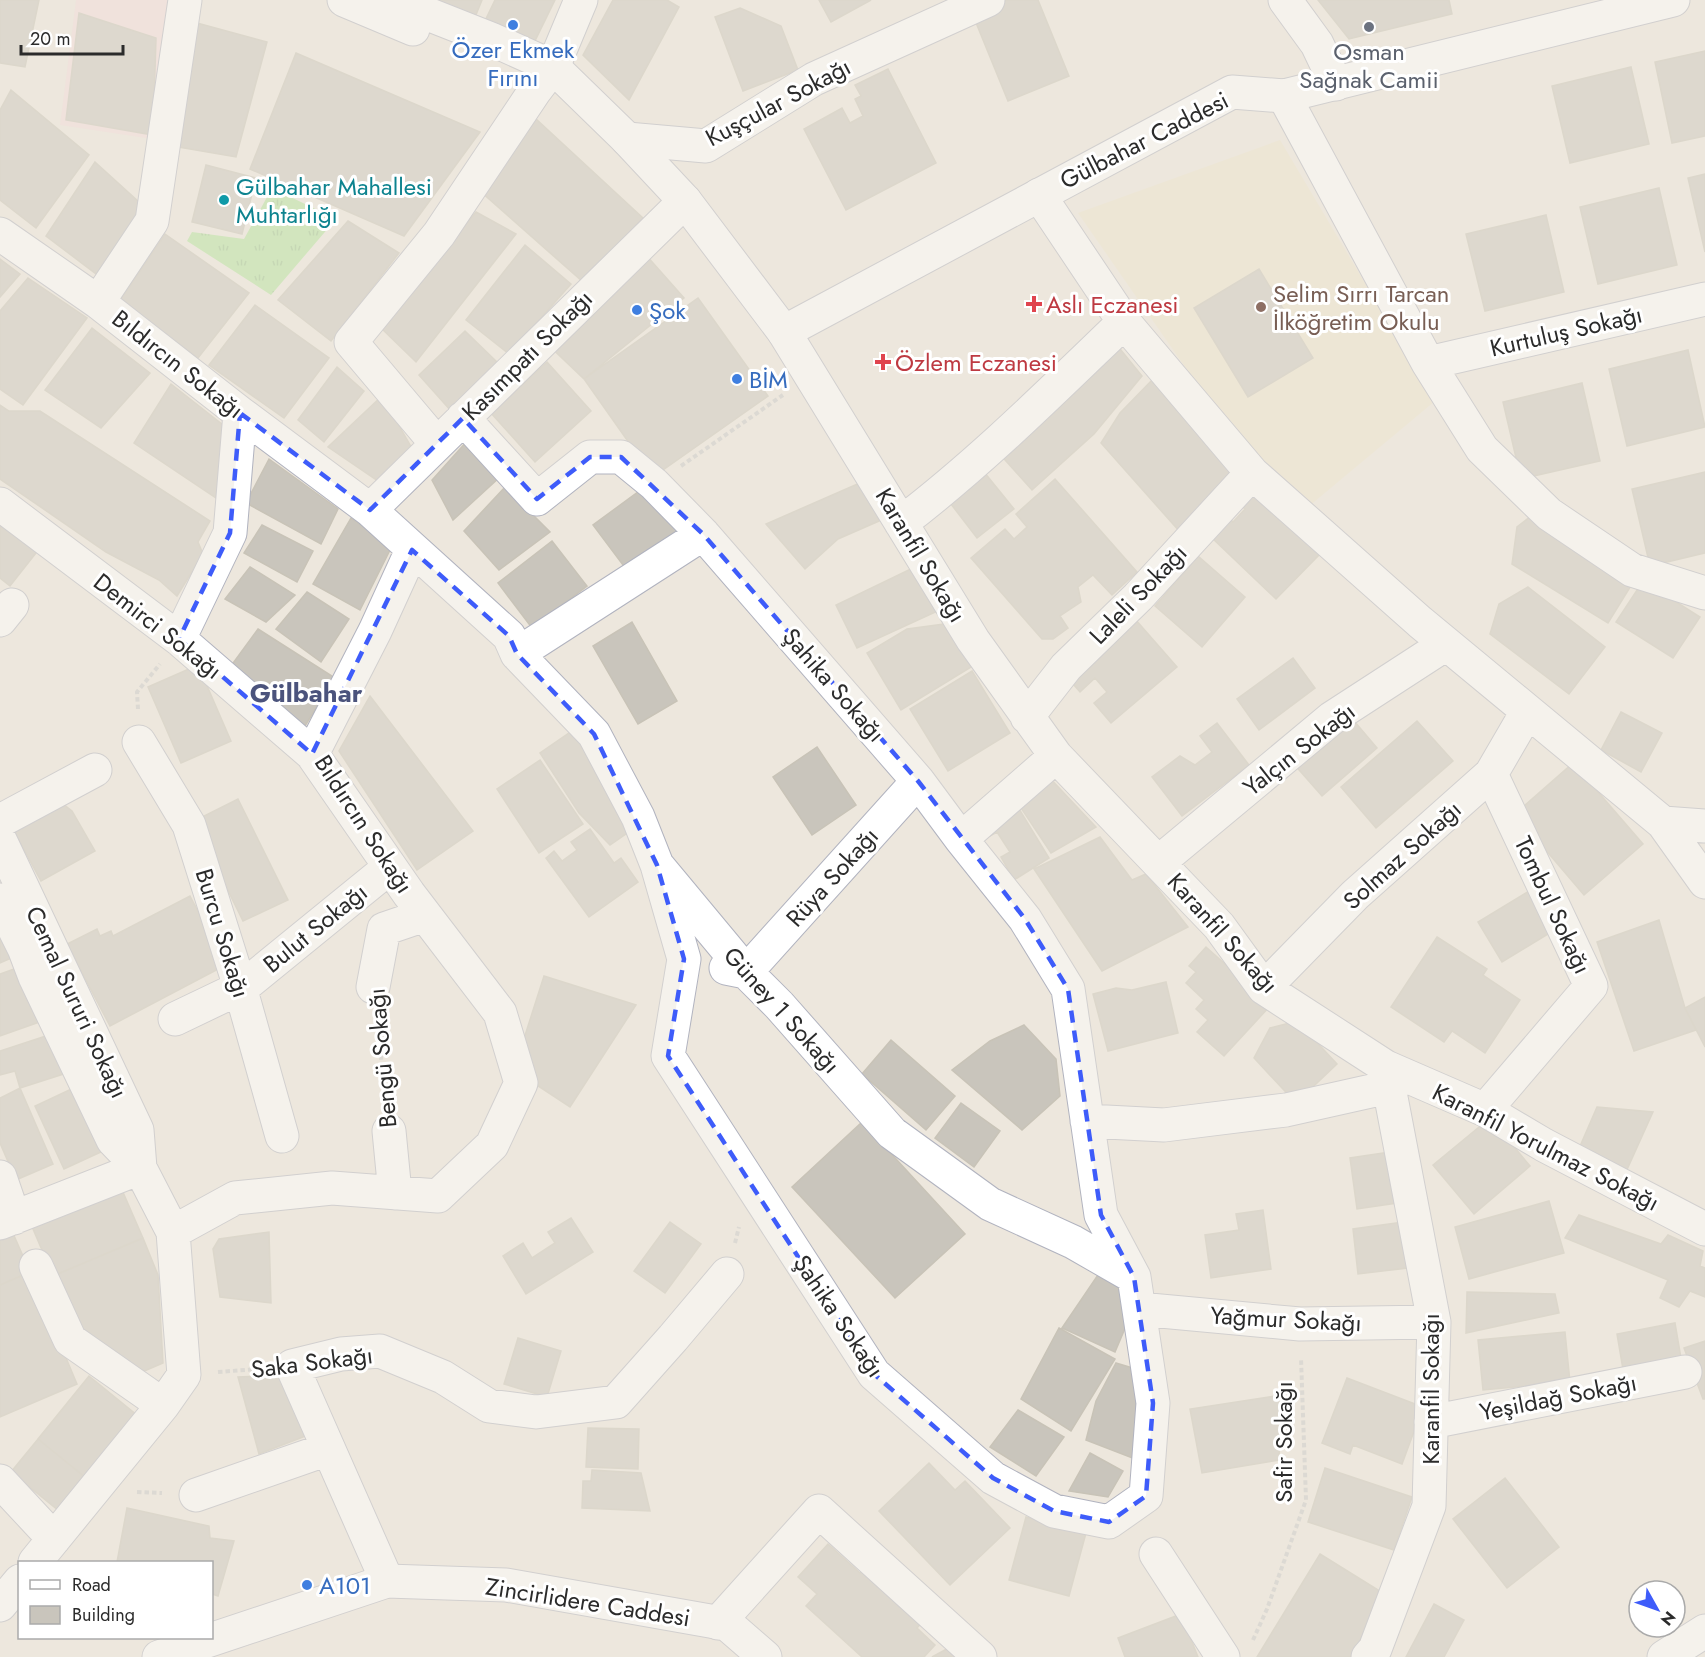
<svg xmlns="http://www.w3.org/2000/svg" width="1705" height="1657" font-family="Jost,sans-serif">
  <defs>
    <pattern id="grass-tufts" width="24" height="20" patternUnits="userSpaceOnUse" patternTransform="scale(1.5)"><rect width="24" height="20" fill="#b1e39a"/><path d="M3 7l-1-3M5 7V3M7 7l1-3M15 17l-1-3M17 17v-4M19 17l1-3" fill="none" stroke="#98c385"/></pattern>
  </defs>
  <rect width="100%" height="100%" fill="#ede7dd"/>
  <path fill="#eee4cd" d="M1280 140 1435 401 1308 507 1267 485 1078 213Z"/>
  <path fill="#f3dbdb" d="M76 0H175L159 140 60 125Z"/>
  <path fill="url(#grass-tufts)" d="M272 188 336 219 271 295 187 241 192 232 244 239Z"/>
  <path fill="#c9c5bc" stroke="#c8c3b7" stroke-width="1.5" d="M0 0H39L25 67 0 63Z
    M403 0H482L471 27Z
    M495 0H555L532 47 484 23Z
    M613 0H667L679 7 629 100 583 55Z
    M819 0H871L831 22Z
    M1004 0H1038L1069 76 1008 101 972 13Z
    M1318 0H1449L1452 14 1349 39Z
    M740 8 781 26 798 70 743 91 715 17Z
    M79 13 156 38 153 135 66 120Z
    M186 20 267 42 236 157 166 145Z
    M1705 51V136L1672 143 1655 62Z
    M296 53 480 132 404 236 250 169Z
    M1631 67 1649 144 1570 163 1552 86Z
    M888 69 936 163 846 210 804 129 842 108 850 123 863 116 855 99 861 96 855 85Z
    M11 90 89 155 36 228 0 200V110Z
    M535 118 643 218 583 282 481 192Z
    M95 162 149 211 100 277 46 236Z
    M206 165 256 178 242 234 192 222Z
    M1705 174V252L1688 178Z
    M1659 188 1677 265 1598 284 1580 207Z
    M476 212 516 234 416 362 380 327Z
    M1546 215 1564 292 1485 311 1466 234Z
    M348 221 399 253 331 341 278 300Z
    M165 234 249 293 198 358 120 300Z
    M525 245 571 284 509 354 466 320Z
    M638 246 684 298 584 379 542 339Z
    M0 259 20 274 0 297Z
    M1259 269 1313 358 1248 397 1194 308Z
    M28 278 87 318 23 405 0 389V311Z
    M698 298 768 396 653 477 584 379Z
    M255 305 329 358 284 418 209 365Z
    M92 328 150 373 101 428 45 390Z
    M465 331 498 363 451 411 419 375Z
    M1116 344 1142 376 1094 434 1032 490 997 451Z
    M1688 350 1705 427 1627 446 1609 369Z
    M547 362 591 411 535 462 491 413Z
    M337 367 364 391 324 442 298 420Z
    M1152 380 1240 480 1180 532 1101 443 1120 413Z
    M1582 383 1600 461 1521 479 1503 402Z
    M171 384 227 428 216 498 134 443Z
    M382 396 413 450 378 481 328 447Z
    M0 405 9 411H40L210 521 198 542 203 554 177 596 159 580 106 552 0 479Z
    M469 439 500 477 453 520 432 480Z
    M269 459 338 509 321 544 246 503Z
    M980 467 1014 509 977 538 944 495Z
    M1705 472V553L1650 566 1632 489Z
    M1055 479 1137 572 1112 595 1093 575 1078 587 1081 602 1060 616 1068 628 1053 639H1042L971 558 1005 529 1014 539 1027 527 1016 514Z
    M862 482 879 521 838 539 805 569 766 524Z
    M646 486 685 538 632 577 593 525Z
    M505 487 550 532 499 570 464 531Z
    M1253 488 1321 553 1276 599 1211 537 1229 518 1233 522 1245 509 1239 503Z
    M1535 513 1637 576 1608 623 1512 564 1517 527Z
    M351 518 392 546 360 610 313 584Z
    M0 520 40 548 10 586 0 578Z
    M262 525 313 551 297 582 244 553Z
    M552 541 587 586 532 628 498 583Z
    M1198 556 1245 597 1202 647 1155 606Z
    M919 565 940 610 857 648 836 605Z
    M250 567 295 595 266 622 225 599Z
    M1643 581 1700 617 1673 658 1616 622Z
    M1528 587 1605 647 1569 694 1490 634 1499 604Z
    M307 592 349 619 321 662 276 629Z
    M1135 619 1177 667 1111 723 1094 703 1107 692 1095 678 1080 692 1067 677Z
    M632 622 677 701 638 724 593 646Z
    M951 623 976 664 901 710 867 653 907 629Z
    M258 629 335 678 303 729 231 666Z
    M1293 658 1315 688 1259 730 1237 699Z
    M198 665 231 741 181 763 148 687Z
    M972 671 1010 733 948 771 910 709Z
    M370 696 473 831 417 870 339 751Z
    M1621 712 1662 733 1641 772 1601 750Z
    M1349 715 1377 748 1322 796 1293 763Z
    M1417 721 1453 761 1376 828 1341 787Z
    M1217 723 1249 765 1182 816 1152 777 1180 756 1195 765 1212 752 1200 736Z
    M579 726 636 827 610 845 579 813 540 753Z
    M817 747 856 805 812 835 773 777Z
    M540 760 583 824 539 853 497 789Z
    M1573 763 1643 844 1584 895 1515 814Z
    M1046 774 1096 827 1051 853 1015 799Z
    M238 799 288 900 243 921 194 821Z
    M58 800 72 811 95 851 41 881 11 826Z
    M1016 804 1049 858 1014 880 1001 857 1010 852 997 832 990 836 983 824Z
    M590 829 614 863 621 858 638 882 589 917 546 858 554 851 562 861 577 850 571 842Z
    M1100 837 1132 880 1146 874 1188 927 1102 971 1034 869Z
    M1534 888 1558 928 1502 962 1478 922Z
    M190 896 226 965 110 1026 67 944 97 929 100 936 111 931 113 936Z
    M0 913 21 954 0 963Z
    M1659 920 1685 1008 1696 1030 1634 1051 1597 942Z
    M1437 937 1487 969 1483 975 1520 1000 1485 1053 1452 1031 1444 1042 1391 1007Z
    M1206 947 1271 1005 1224 1056 1197 1032 1208 1020 1196 1009 1204 1000 1186 983 1196 972 1189 966Z
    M28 964 48 1019 0 1036V974Z
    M544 976 636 1005 570 1107 526 1078 520 1051Z
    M1166 982 1178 1033 1108 1051 1093 994 1116 988 1132 990Z
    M1705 997V1047L1685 1008Z
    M1297 1021 1337 1064 1296 1103 1254 1058 1270 1028Z
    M1024 1025 1056 1059 1060 1096 1022 1130 952 1070 990 1041Z
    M58 1032 70 1072 20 1088 15 1071 0 1075V1051Z
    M891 1040 955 1096 926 1130 862 1074Z
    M82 1084 112 1147 64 1169 35 1106Z
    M20 1088 53 1164 16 1180 0 1143V1098Z
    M961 1103 1000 1131 974 1167 935 1138Z
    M1597 1107 1653 1112 1625 1174 1577 1153Z
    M1490 1118 1530 1166 1474 1214 1433 1165Z
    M862 1122 965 1234 895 1298 792 1187Z
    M1396 1151 1404 1202 1357 1209 1350 1158Z
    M119 1183 143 1238 53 1276 30 1222Z
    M1549 1201 1564 1253 1469 1279 1455 1227Z
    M1263 1210 1271 1269 1211 1278 1205 1235 1239 1230 1236 1214Z
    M1579 1215 1661 1244 1668 1235 1703 1251 1700 1266 1705 1268V1297L1690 1291 1679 1307 1660 1298 1668 1280 1565 1238Z
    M571 1218 593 1252 526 1294 503 1256 523 1243 532 1258 555 1243 548 1232Z
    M1410 1221 1416 1267 1358 1274 1353 1229Z
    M670 1222 701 1244 665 1293 634 1271Z
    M12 1231 30 1272 0 1285V1236Z
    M269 1232 271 1303 220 1297 213 1249 219 1239Z
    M143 1238 158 1275 163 1363 133 1376 78 1339 53 1276Z
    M1102 1269 1119 1288 1129 1319 1115 1352 1062 1328Z
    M30 1272 77 1384 0 1417V1285Z
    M1467 1292 1555 1294 1559 1313 1466 1333Z
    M1675 1323 1683 1370 1625 1381 1617 1334Z
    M1059 1328 1115 1359 1071 1431 1021 1399Z
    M1565 1332 1570 1382 1483 1390 1478 1340Z
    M518 1338 561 1351 547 1397 504 1384Z
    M1705 1341V1399H1703L1684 1348Z
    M1116 1363 1143 1371 1135 1459 1086 1440 1096 1401Z
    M281 1375 308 1435 259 1454 238 1377Z
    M89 1376 137 1415 86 1478 38 1439Z
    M1347 1378 1431 1410 1416 1426 1402 1464 1353 1445 1350 1454 1322 1443Z
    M1281 1395 1279 1460 1202 1473 1190 1409Z
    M1018 1410 1064 1437 1036 1476 990 1447Z
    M588 1428 639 1429 638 1469 586 1467Z
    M38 1439 86 1478 59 1511 11 1472Z
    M1090 1453 1123 1471 1108 1497 1069 1491Z
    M929 1463 955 1490 965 1481 1010 1528 950 1585 879 1511Z
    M1325 1468 1412 1497 1394 1550 1308 1522Z
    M592 1470 641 1473 650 1511 582 1508 583 1481H591Z
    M1505 1478 1559 1547 1507 1588 1453 1519Z
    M127 1508 209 1526 210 1538 234 1541 218 1596 212 1594V1562H117Z
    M1026 1517 1086 1533 1069 1596 1009 1580Z
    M828 1544 860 1573 865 1567 924 1620 917 1628 935 1645 924 1657H862L806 1606 817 1594 798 1577Z
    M1320 1554 1391 1598 1352 1657H1257Z
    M1434 1604 1464 1620 1444 1657H1406Z
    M1181 1614 1198 1657H1125L1118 1638Z
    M956 1644 969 1657H932Z"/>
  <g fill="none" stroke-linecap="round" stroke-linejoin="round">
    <g stroke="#b1b3bf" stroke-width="35">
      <path id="minor" d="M1285 0 1317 44 1336 84
        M1284 96 1428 363 1482 449 1549 514 1632 570 1705 593
        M627 139 706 146 814 79 988 0
        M1039 195 1124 322 1252 473 1420 622 1663 823 1705 826
        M0 234 98 302 240 413 370 510 509 636 517 654 594 734 638 817 657 865 746 972 779 1005 892 1133 990 1204 1073 1242 1134 1277
        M98 302 152 221 185 0
        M784 332 973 640 1056 756 1219 926 1264 988 1386 1067 1485 1110 1544 1145 1705 1229
        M1428 363 1705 299
        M463 418 537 499 590 457H621L654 484 703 534 918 781 961 839
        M437 444 351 342 439 234 534 92 553 67 581 0
        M0 504 179 639 312 754 409 894 500 1013 521 1083 492 1145 438 1196 332 1188 235 1198 173 1232
        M370 510 685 201
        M901 523C981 462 1052 391 1124 322
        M0 620 12 605
        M179 639 230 533 240 413
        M517 654 703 534
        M1027 717 1066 667 1138 597 1252 473
        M139 742 189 825 240 987 282 1136
        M312 754 375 631 412 550
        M0 821 95 770
        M1663 823 1705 882
        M0 840 137 1130 140 1168
        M1159 862 1332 718 1446 644
        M657 865 684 959 668 1056 874 1374 993 1478 1054 1511 1109 1522 1146 1496 1153 1403 1134 1277 1101 1215 1068 989 1025 919 961 839 1056 756
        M0 900 24 948 35 977 113 1140 140 1168 173 1232 184 1375 163 1405 35 1562
        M726 968 746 972 918 781
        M373 987 384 929 425 915
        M1264 988 1355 895 1491 774 1527 712
        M175 1019 244 986 390 867
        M1485 1110 1591 986 1491 774
        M1087 1121 1164 1125 1286 1110 1389 1087
        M389 1131 395 1193
        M0 1177 14 1218
        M0 1223 140 1168
        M36 1266 70 1340 163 1405
        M1139 1309 1300 1324 1434 1322
        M1431 1422 1685 1372
        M0 1481 54 1539
        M196 1495 328 1449
        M1156 1554 1223 1657
        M387 1581 292 1366 341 1354 380 1351 443 1377 489 1406 536 1412 616 1402 673 1338 727 1274
        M0 1605 20 1581
        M718 1623 819 1511 980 1657
        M1368 1657 1375 1649 1429 1506 1434 1322 1389 1087 1386 1067"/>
    </g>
    <g stroke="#b1b3bf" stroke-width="35">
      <path id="tertiary" d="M344 0 413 29
        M392 0 491 39 553 67 627 139 685 201 784 332 1232 92 1284 96 1673 0
        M159 1657 387 1581 506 1585 727 1624 765 1657"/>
    </g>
    <g stroke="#b1b3bf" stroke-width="35">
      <path id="secondary" d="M1664 1657 1705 1631"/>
    </g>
    <path stroke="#c8c8c8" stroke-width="4" stroke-dasharray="4.5 3" stroke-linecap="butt" d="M681 466 783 395
      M138 709 137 692 160 664
      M377 1018 385 1097
      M735 1243 739 1227
      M218 1372 258 1369
      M137 1492 162 1493
      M1253 1640 1267 1609 1306 1500 1301 1358"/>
    <use href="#minor" stroke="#fff" stroke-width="33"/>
    <use href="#tertiary" stroke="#fff" stroke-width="33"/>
    <use href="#secondary" stroke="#fff" stroke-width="33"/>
  </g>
  <path d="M0 0H1705V1657H0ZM240 413 370 510 463 418 537 499 590 457H621L703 534 918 781 1025 919 1068 989 1101 1215 1134 1277 1153 1403 1146 1496 1109 1522 1054 1511 993 1478 874 1374 668 1056 684 959 657 865 594 734 517 654 509 636 412 550 312 754 179 639 230 533Z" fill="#ede7dd" fill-opacity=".55" fill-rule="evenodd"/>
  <path fill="none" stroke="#3e5cfa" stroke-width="4.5" stroke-dasharray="12 8" stroke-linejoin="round" d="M240 413 370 510 463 418 537 499 590 457H621L703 534 918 781 1025 919 1068 989 1101 1215 1134 1277 1153 1403 1146 1496 1109 1522 1054 1511 993 1478 874 1374 668 1056 684 959 657 865 594 734 517 654 509 636 412 550 312 754 179 639 230 533Z"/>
  <g fill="#3f7fe0" stroke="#fff" stroke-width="2">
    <circle cx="513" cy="25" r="6"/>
    <circle cx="637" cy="310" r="6"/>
    <circle cx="737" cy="379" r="6"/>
    <circle cx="307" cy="1585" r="6"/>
  </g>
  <circle fill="#6b7280" stroke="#fff" stroke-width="2" cx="1369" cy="27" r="6"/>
  <circle fill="#0f9aa8" stroke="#fff" stroke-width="2" cx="224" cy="200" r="6"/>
  <g fill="#e0444e" stroke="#fff" stroke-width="2">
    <path d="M1031 295h6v6h6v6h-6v6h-6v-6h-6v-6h6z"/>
    <path d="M880 353h6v6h6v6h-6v6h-6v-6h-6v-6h6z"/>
  </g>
  <circle fill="#8d6e63" stroke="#fff" stroke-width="2" cx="1261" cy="307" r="6"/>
  <g text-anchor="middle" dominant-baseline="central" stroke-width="6" stroke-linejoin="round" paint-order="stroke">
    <g font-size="24" fill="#366cbe" stroke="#fff" text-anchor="start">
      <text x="513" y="49" text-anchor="middle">Özer Ekmek<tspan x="513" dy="28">Fırını</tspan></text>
      <text x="649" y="310">Şok</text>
      <text x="749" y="379">BİM</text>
      <text x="319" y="1585">А101</text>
    </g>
    <g font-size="24" fill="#5b616d" stroke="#fff">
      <text x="1369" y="51">Osman<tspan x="1369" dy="28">Sağnak Camii</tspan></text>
    </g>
    <g font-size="24" fill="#2b2b2b" stroke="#fff">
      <text transform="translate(778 102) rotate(-28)">Kuşçular Sokağı</text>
      <text transform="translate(1144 140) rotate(-27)">Gülbahar Caddesi</text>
      <text transform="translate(1566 331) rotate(-13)">Kurtuluş Sokağı</text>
      <text transform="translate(527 355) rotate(-45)">Kasımpatı Sokağı</text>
      <text transform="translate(178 364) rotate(38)">Bıldırcın Sokağı</text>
      <text transform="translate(921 555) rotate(59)">Karanfil Sokağı</text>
      <text transform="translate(1138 594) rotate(-46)">Laleli Sokağı</text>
      <text transform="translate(158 626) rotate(38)">Demirci Sokağı</text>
      <text transform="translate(834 685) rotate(49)">Şahika Sokağı</text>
      <text transform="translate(1299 749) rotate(-38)">Yalçın Sokağı</text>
      <text transform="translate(364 824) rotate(57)">Bıldırcın Sokağı</text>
      <text transform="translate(1402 855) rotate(-42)">Solmaz Sokağı</text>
      <text transform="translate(832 877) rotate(-48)">Rüya Sokağı</text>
      <text transform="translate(1553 905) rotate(65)">Tombul Sokağı</text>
      <text transform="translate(315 928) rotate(-39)">Bulut Sokağı</text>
      <text transform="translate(223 933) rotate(73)">Burcu Sokağı</text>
      <text transform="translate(1223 933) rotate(48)">Karanfil Sokağı</text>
      <text transform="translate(77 1002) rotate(65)">Cemal Sururi Sokağı</text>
      <text transform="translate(782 1010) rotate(48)">Güney 1 Sokağı</text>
      <text transform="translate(382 1058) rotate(-95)">Bengü Sokağı</text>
      <text transform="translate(1546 1147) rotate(27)">Karanfil Yorulmaz Sokağı</text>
      <text transform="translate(839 1316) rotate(56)">Şahika Sokağı</text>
      <text transform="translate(1286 1319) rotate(3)">Yağmur Sokağı</text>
      <text transform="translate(312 1362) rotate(-7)">Saka Sokağı</text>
      <text transform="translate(1430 1389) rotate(-90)">Karanfil Sokağı</text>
      <text transform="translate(1558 1397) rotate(-11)">Yeşildağ Sokağı</text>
      <text transform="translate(1283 1442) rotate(-90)">Safir Sokağı</text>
      <text transform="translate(588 1602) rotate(9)">Zincirlidere Caddesi</text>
    </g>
    <g font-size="24" fill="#0d838f" stroke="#fff" text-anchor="start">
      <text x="236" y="186">Gülbahar Mahallesi<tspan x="236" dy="28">Muhtarlığı</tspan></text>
    </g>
    <g font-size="24" fill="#785e54" stroke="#fff" text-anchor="start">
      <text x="1273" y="293">Selim Sırrı Tarcan<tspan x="1273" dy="28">İlköğretim Okulu</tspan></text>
    </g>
    <g font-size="24" fill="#be3a42" stroke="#fff" text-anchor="start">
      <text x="1046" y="304">Aslı Eczanesi</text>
      <text x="895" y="362">Özlem Eczanesi</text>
    </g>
    <g font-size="26" font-weight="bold" fill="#4b537c" stroke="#fff">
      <text x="306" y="693">Gülbahar</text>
    </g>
  </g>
  <rect x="18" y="1561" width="195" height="78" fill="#ffffff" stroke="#aaaaaa" stroke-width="1.5"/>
  <rect x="30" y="1580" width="30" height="9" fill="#ffffff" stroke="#aaaaaa" stroke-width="1.5"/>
  <text x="72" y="1591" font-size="18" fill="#2b2b2b">Road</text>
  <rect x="30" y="1606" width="30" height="18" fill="#c9c5bc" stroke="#aaaaaa" stroke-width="1.5"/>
  <text x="72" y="1621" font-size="18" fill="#2b2b2b">Building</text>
  <g transform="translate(1657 1609) rotate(130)"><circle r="28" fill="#ffffff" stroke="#aaaaaa" stroke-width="1.5"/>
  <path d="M0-4.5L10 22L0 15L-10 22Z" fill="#3e5cfa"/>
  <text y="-9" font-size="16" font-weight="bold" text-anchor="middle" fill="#2b2b2b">N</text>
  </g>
  <path d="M21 45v9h102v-9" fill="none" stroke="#2b2b2b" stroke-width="3"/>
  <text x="30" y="45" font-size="18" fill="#2b2b2b" stroke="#ffffff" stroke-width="4.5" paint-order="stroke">20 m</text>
</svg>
